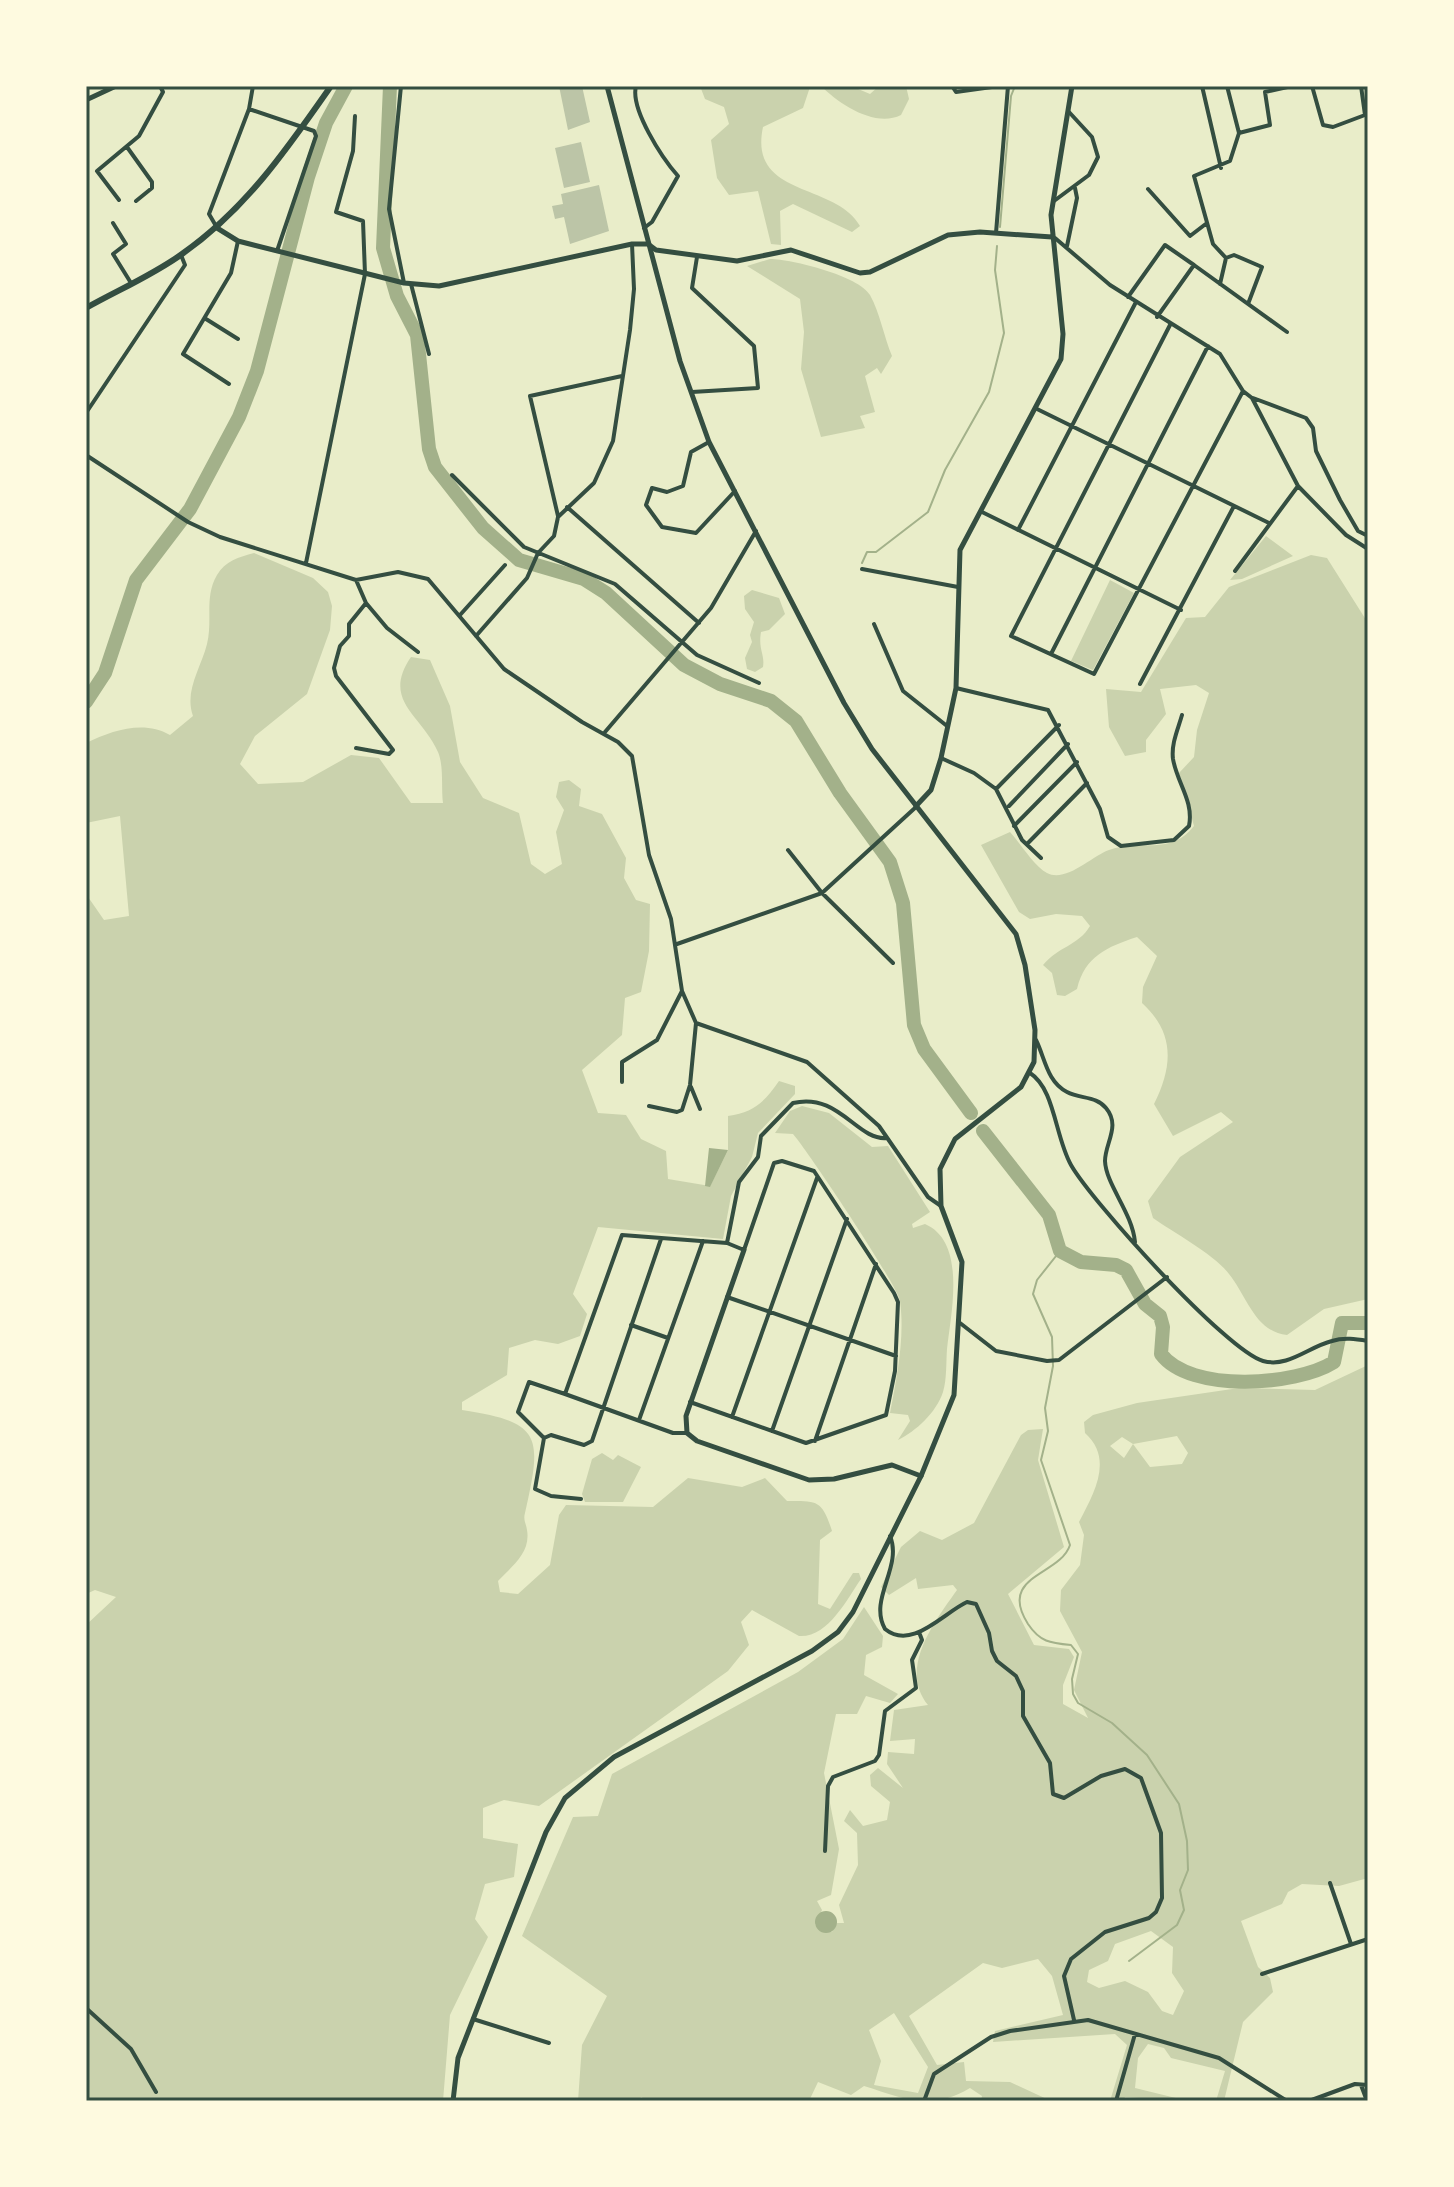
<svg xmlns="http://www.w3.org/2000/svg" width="1454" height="2187" font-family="'Golos Text',sans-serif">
  <rect width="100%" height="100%" fill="#e9edc9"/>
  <path fill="#cad2ad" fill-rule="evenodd" d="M700 86H815L810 87 803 108 763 127C748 198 835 182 860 226L852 232 793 204 780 211 781 245 771 244 758 191 729 195 717 178 711 140 729 124 724 107 705 99Z
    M821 86H851L870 94 879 86H906L909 99 901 115C875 128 839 104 821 86Z
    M770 259C792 259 859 276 870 295 880 313 884 337 892 356L881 374 877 368 865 376 875 412 860 416 865 428 821 437 801 369 804 332 800 299 747 266Z
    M1266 536 1293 556 1242 579 1230 580Z
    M254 553 313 578 328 592 332 606 330 630 307 694 255 736 240 764 258 784 303 782 351 755 379 758 411 803H443C441 788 444 766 438 752 422 715 381 701 411 657L430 660 450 706 460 762 483 798 519 813 531 864 545 874 562 864 556 832 564 810 556 797 559 782 569 780 581 789 579 806 602 814 626 858 624 878 636 900 650 904 649 951 641 992 625 998 622 1035 582 1070 598 1113 626 1115 641 1139 666 1151 668 1179 710 1186 728 1150V1116C753 1112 763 1104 779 1081L795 1086V1094L758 1133 752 1157 731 1196 723 1239 598 1227 573 1294 587 1314 580 1336 558 1344 535 1340 509 1348 507 1375 462 1402V1410C543 1422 542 1437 525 1513 523 1520 526 1523 527 1530 531 1553 512 1566 498 1581L500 1592 518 1594 550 1565 559 1515 566 1505 653 1507 688 1478 742 1487 765 1478 787 1501C818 1501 822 1500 832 1531L820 1540 818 1604 830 1609 853 1573H859L861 1579C847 1599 828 1638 799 1636L752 1610 741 1622 749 1645 728 1671 539 1806 504 1800 483 1808V1838L518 1844 514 1877 485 1884 475 1919 488 1937 450 2015 443 2101H86V1625L116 1597 95 1590 86 1594V894L104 920 129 916 120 816 86 823V743C113 730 144 720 170 735L193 716C184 691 201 668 207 644 213 620 204 597 217 575 225 561 239 557 254 553Z
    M1311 555 1327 558 1368 623V1299L1324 1309 1287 1335C1255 1332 1247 1296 1229 1274 1214 1254 1174 1233 1153 1218L1148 1201 1180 1157 1233 1122 1221 1112 1173 1136 1154 1104C1173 1066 1175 1033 1142 1003L1143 987 1157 956 1137 937C1107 947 1085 956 1077 989L1065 996 1057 995 1052 973 1043 965C1059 946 1078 946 1090 926L1082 916 1056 914 1030 919 1019 912 981 845 1010 832C1020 843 1034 866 1047 873 1066 883 1092 856 1109 850 1139 839 1171 856 1194 826L1179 773 1194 757 1197 730 1209 693 1196 685 1160 689 1166 714 1146 740V752L1125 756 1109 727 1106 689 1141 692 1186 618 1205 617 1229 587Z
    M1110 580 1134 593 1093 670 1071 661Z
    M752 590 779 598 785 614 769 630 761 632C758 650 765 654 763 667L755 672 747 669 745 658 752 642 750 635 754 622 745 609 744 596Z
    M802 1106 829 1113 872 1147 888 1146 930 1212 912 1224 913 1228 925 1224C967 1242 951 1313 947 1349 946 1362 947 1379 943 1392 936 1413 916 1431 898 1440L910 1421 908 1415 890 1413C897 1377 905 1337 900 1301 898 1286 808 1151 793 1134L775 1133 790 1111Z
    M1368 1365V1878L1339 1886 1302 1884 1288 1892 1282 1904 1241 1921 1258 1967 1270 1978 1273 1992 1243 2022 1224 2101H1216L1225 2071 1171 2058 1164 2048 1148 2044 1138 2058 1135 2088 1188 2101 1125 2097 1123 2101H1110L1127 2045 1115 2034 993 2042 995 2031 1063 2015 1052 1976 1038 1959 1002 1968 983 1963 909 2016 937 2065 964 2062 966 2081 1010 2082 1051 2101H981L982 2096 970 2088C929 2112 906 2099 864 2086L851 2095 818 2082 809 2101H648L641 2097 639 2101H578L582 2045 607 1996 522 1936 573 1817 598 1816 612 1774 798 1672 843 1639 864 1607 883 1636 882 1647 866 1655 864 1675 898 1694 890 1703 866 1696 857 1714H836L824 1773 839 1849 831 1895 817 1901 822 1910 815 1925 832 1932 837 1923H844L839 1905 858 1865 857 1833 844 1821 850 1810 863 1826 887 1820 890 1802 871 1786 870 1775 878 1768 903 1788 887 1764 888 1752 914 1754 915 1739 890 1741 894 1710 928 1705C898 1668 935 1621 957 1590L953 1585 918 1589 916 1578 889 1595 881 1587 901 1547 920 1531 942 1540 974 1523 1021 1435 1028 1430 1043 1429 1038 1460 1064 1547 1008 1594 1034 1645 1069 1649 1074 1657 1063 1685V1704L1088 1718 1074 1690 1082 1652 1060 1611 1061 1590 1080 1565 1084 1535 1079 1522C1094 1493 1114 1459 1085 1433L1084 1422 1093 1415 1137 1403 1239 1388 1315 1390ZM1177 1436 1188 1453 1182 1464 1150 1467 1133 1444ZM1122 1437 1133 1444 1124 1458 1110 1446ZM1151 1931 1173 1947 1172 1973 1184 1991 1173 2015 1162 2011 1148 1992 1125 1981 1099 1988 1087 1982 1089 1970 1108 1961 1115 1944ZM894 2013 928 2067 918 2093 874 2085 881 2061 869 2030Z
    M602 1453 613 1460 618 1455 641 1467 623 1502H585L582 1494 592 1459Z"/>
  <path fill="#a3b18a" d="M709 1148 728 1150 710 1187 705 1186Z
    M815 1922a11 11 0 1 1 22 0a11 11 0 1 1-22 0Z"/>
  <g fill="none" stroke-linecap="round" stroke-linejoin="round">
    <path stroke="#a3b18a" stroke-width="2" d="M1000 227 1011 96 1015 86
      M862 563 867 552H876L928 512 945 470 989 392 1004 333 995 270 997 246
      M1060 1251 1037 1280 1033 1294 1052 1337 1053 1366 1045 1408 1048 1431 1041 1460 1070 1545C1060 1576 997 1575 1028 1624 1040 1642 1050 1643 1071 1645L1078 1654 1072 1679 1073 1694 1078 1703 1112 1723 1147 1755 1179 1804 1187 1841 1188 1870 1180 1890 1184 1910 1177 1925 1129 1961"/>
    <path stroke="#a3b18a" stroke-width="14" d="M390 86 383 248 397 296 417 335 429 449 435 467 483 528 519 560 584 579 606 593 684 665 720 684 771 701 796 721 840 793 890 862 903 903 914 1025 924 1049 971 1113
      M86 702 105 673 136 580 190 509 239 417 257 371 308 177 326 123 346 86
      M983 1131 1049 1215 1060 1251 1081 1262 1116 1265 1126 1270 1145 1304 1160 1316 1163 1327 1161 1354C1190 1393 1296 1386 1334 1362L1342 1323H1368"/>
  </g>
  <path fill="#bcc5a7" d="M559 86H582L590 122 568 130Z
    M581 142 590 182 564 188 555 148Z
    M599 185 609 231 570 244 564 217 555 219 552 206 563 204 561 194Z"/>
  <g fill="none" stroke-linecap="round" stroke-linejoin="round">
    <path stroke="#344e41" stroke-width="4" d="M401 86 389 209 404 283
      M636 86C630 109 662 158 678 176L652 222 644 228
      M952 86 956 92 999 86
      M1202 86 1221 168
      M1312 86 1323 125 1333 127 1365 115 1361 86
      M249 109 314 131 316 136 277 251
      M1239 133 1270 125 1265 92 1292 86
      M127 147 152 182V188L136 201
      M1148 189 1190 236 1207 223
      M119 200 97 171 139 136 163 92 160 86
      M1054 201 1089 175 1098 157 1092 137 1069 112
      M113 223 126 244 113 254 131 283
      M216 226 209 214 249 109 253 86
      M996 233 1008 86
      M1055 238 1110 285 1220 354 1243 391 1252 398 1298 486 1346 535 1368 549
      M1067 246 1077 198 1075 188
      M1226 258 1234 255 1262 267 1248 304
      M411 284 429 354
      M1220 284 1226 258 1213 244 1194 176 1230 161 1239 133 1227 86
      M1128 297 1165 245 1194 265
      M1157 317 1194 265 1287 332
      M206 319 238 339
      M1170 325 1011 636 1094 674 1243 391
      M229 384 183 354 231 273 238 241
      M692 392 758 388 754 346 692 288 697 257
      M1253 398 1306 418 1313 428 1316 451 1340 500 1358 531 1368 536
      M1037 409 1269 523
      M86 413 185 265 181 255
      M709 442 691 452 683 486 667 492 652 488 646 505 662 527 696 533 735 491
      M86 455 188 522 220 537 356 580 398 572 428 579 504 669 582 722 618 742 632 756 649 855 671 919 682 991 696 1023 807 1062 879 1126 928 1197 941 1206
      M452 475 524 547 615 584 697 655 759 683
      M567 507 699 623
      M982 512 1181 610
      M558 516 530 396 622 376
      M1018 530 1136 302
      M306 563 365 274 363 221 336 212 353 151 355 116
      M862 569 958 587
      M1235 571 1298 486
      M366 603 387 628 418 652
      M460 615 505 565
      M874 624 903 691 947 726
      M476 636 527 578 538 553 554 536 558 517 594 483 613 441 630 330 634 289 632 244
      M1051 654 1208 346
      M1140 684 1234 506
      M956 688 1048 710 1100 809 1108 837 1121 846 1174 840 1189 826C1194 801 1177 783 1173 759 1171 744 1178 729 1182 715
      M605 732 711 608 756 531
      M356 748 389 754 393 750 336 676 334 668 340 646 349 636V624L366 603 356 580
      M941 758 974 773 996 789 1022 840 1041 858
      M996 789 1059 725
      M1009 806 1068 744
      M1014 826 1077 762
      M1027 844 1087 783
      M788 850 822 893 893 963
      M677 944 822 893 916 807
      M1036 1040C1045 1058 1047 1082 1067 1092 1080 1099 1097 1096 1106 1108 1121 1126 1105 1143 1105 1161 1106 1185 1132 1212 1135 1242
      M1030 1073C1055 1089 1055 1137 1071 1165 1092 1202 1227 1351 1263 1361 1288 1368 1308 1347 1332 1341 1344 1337 1356 1339 1368 1341
      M622 1082V1062L657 1040 682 991
      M691 1087 700 1109
      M649 1106 677 1112 682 1110 690 1085 696 1023
      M727 1243 739 1182 758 1157 761 1136 793 1103C839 1092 857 1141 887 1138
      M727 1297 896 1356
      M960 1323 996 1351 1047 1361 1059 1360 1167 1277
      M631 1325 668 1338
      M732 1417 817 1178
      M639 1420 703 1241
      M772 1431 847 1219
      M687 1433H673L565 1394 622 1235 727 1243 744 1250 774 1163 782 1161 814 1171 894 1293 898 1302 895 1371 886 1415 806 1443 690 1402
      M544 1438 518 1412 529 1382 565 1394
      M815 1441 876 1264
      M581 1499 551 1496 535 1489 544 1438 551 1435 584 1445 592 1441 661 1239
      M890 1536C903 1567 868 1599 885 1629 912 1651 943 1613 967 1602L976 1604 989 1633 992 1651 997 1661 1016 1676 1023 1691V1716L1050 1763 1053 1794 1064 1798 1101 1776 1125 1769 1141 1778 1161 1833 1162 1898 1156 1912 1149 1918 1105 1932 1071 1959 1064 1976 1074 2020
      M825 1851 828 1786 833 1777 875 1761 879 1755 885 1711 916 1688 912 1660 922 1640 919 1632
      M1330 1883 1351 1944
      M1262 1974 1368 1939
      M86 2008 131 2049 156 2092
      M473 2019 549 2043
      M1361 2085 1367 2101
      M594 2101H606
      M924 2101 934 2074 991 2037 1010 2031 1088 2020 1219 2058 1287 2101
      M1116 2101 1135 2034
      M1309 2101 1355 2084 1368 2085"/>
    <path stroke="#344e41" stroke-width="5" d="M86 100 116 86
      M217 228 238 241 404 283 439 286 632 244H648L656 250 737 261 791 250 860 273 870 272 948 235 980 232 1052 237
      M916 806 931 790 941 758 956 688 960 550 1061 359 1063 334 1051 215 1072 86
      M744 1250 686 1416 687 1433 697 1441 809 1480 834 1479 892 1465 921 1476"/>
    <path stroke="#344e41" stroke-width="5" d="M453 2101 458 2058 546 1832 565 1798 614 1757 812 1651 838 1632 853 1612 921 1476 954 1395 962 1262 941 1206 940 1169 955 1139 1021 1087 1034 1062 1035 1030 1025 965 1016 934 872 749 844 703 709 442 680 361 607 86"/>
    <path stroke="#344e41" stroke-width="6" d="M86 308C118 290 153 275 182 254 246 209 287 149 331 86"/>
  </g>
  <rect width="1454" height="2187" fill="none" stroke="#fefae0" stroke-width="176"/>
  <rect x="88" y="88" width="1278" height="2011" fill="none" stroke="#344e41" stroke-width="3"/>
</svg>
